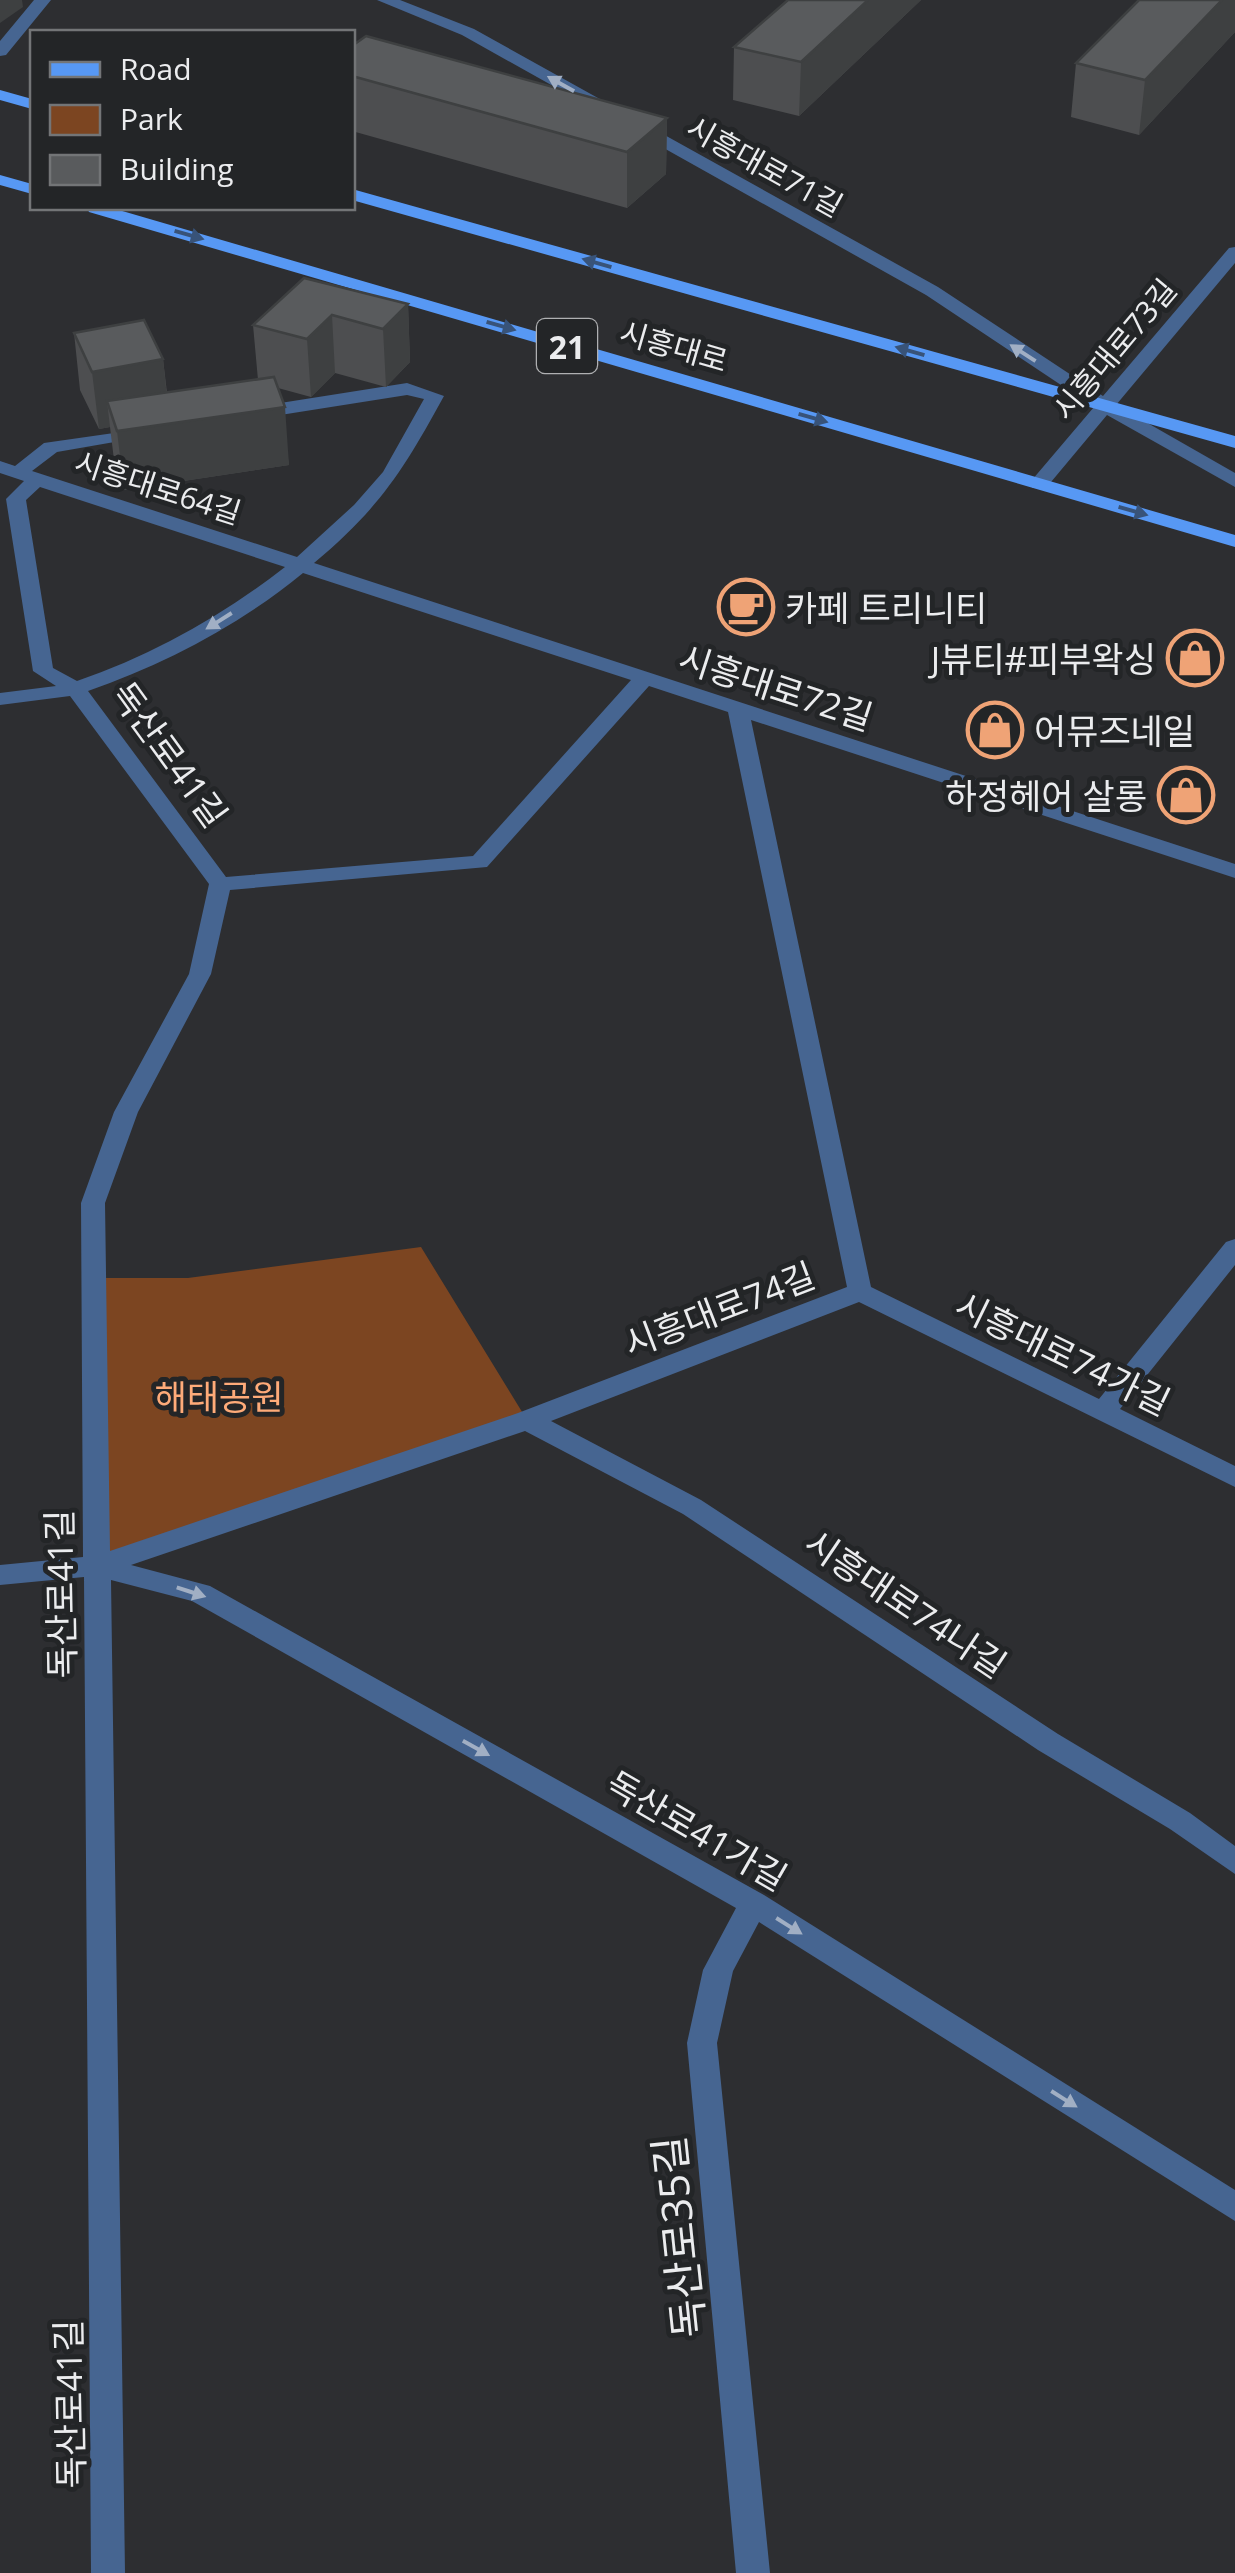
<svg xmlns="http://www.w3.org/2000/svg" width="1235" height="2573" font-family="'Open Sans','Noto Sans KR',sans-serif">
  <rect width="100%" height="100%" fill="#2d2e31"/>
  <path fill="#7c4521" d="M421 1247 527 1420 97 1566 94 1278H188Z"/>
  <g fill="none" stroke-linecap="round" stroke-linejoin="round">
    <path fill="#466591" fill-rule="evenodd" d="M34 0H51L6 55 0 56V41Z
      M377 0H400L474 29 938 287 1103 396 1229 248 1235 247V263L1116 405 1235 473V487L1107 415 1046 488H1032V480L1094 407 926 295 462 35Z
      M407 383 444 396C404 469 380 508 314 563L1235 864V878L751 720 871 1287 1099 1399 1226 1242 1235 1239V1265L1120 1409 1235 1466V1487L859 1302 551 1421 701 1500 1058 1734 1190 1813 1235 1846V1874L1170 1829 1038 1750 683 1514 525 1431 131 1565 210 1586 764 1895 1235 2190V2221L759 1922 733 1971 717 2043 770 2573H736L687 2043 703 1970 736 1908 192 1601 111 1580 125 2573H91L84 1577 0 1585V1565L83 1557 81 1203 114 1112 189 974 209 884 70 696 0 705V693L56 686 33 671 6 499 24 481 0 473V461L15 466 44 443 149 428V436L57 452 32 471 297 557 354 505 383 472 424 399 407 395 255 419 245 413 255 407ZM40 487 285 567C222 616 153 655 77 681L53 668 26 500ZM303 573 631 680 473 856 226 877 88 691C165 664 240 625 303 573ZM649 686 728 712 847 1287 518 1413 110 1551 105 1203 138 1112 211 974 230 890 487 867Z"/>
    <path fill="#5798f4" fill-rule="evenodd" d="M0 90 32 99V109L0 100Z
      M0 175 32 184V194L0 185Z
      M352 189 1235 436V448L352 200Z
      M87 208H112L1235 535V547L89 212Z"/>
  </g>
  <path fill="#4d4e50" d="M788 0H921L799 116 733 100 734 47Z
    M1235 0V32L1139 135 1071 117 1076 63Z
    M352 46 667 118 666 174 627 208 352 131Z
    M408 304 410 362 386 387 335 373 311 397 278 388 289 465 124 490 114 460 110 427 99 429 80 390 74 333 163 359 167 393 258 380 253 325Z"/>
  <path fill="#3e4041" d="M0 0H22L23 7 0 23Z
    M868 0H921L799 116 801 62Z
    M1222 0H1235V32L1139 135 1145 80Z
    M667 118 666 174 627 208V152Z
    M408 304 410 362 386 387 383 329Z
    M332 315 335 373 311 397 307 339Z
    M163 359 169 416 107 401 110 427 99 429 92 372Z
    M285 407 289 465 124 490 117 431Z"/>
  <path fill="#595b5d" stroke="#3e4041" stroke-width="2.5" d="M788 0H868L801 62 734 47Z
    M1139 0H1222L1145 80 1076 63Z
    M366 36 667 118 627 152 352 76V46Z
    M304 278 408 304 383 329 332 315 307 339 253 325Z
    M144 320 163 359 92 372 74 333Z
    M274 377 285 407 117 431 107 401Z"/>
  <defs><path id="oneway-solid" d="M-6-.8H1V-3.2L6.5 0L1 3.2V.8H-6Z" transform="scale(2.5)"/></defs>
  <g fill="#a1afc4">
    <use href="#oneway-solid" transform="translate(561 84) rotate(-151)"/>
    <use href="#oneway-solid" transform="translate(1023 353) rotate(-147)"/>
    <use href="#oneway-solid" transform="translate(219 621) rotate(148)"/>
    <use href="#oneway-solid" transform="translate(191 1592) rotate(18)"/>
    <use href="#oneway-solid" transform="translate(476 1748) rotate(29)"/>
    <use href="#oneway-solid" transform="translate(789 1926) rotate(32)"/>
    <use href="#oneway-solid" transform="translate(1064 2099) rotate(32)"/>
  </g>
  <g fill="#385379">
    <use href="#oneway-solid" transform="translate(189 235) rotate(16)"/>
    <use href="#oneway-solid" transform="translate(597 263) rotate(-164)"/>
    <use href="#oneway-solid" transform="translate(501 326) rotate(16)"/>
    <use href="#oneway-solid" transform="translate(910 351) rotate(-164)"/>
    <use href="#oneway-solid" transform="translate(813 418) rotate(16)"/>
    <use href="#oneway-solid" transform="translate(1133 511) rotate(16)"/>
  </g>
  <defs>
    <g id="cafe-ring" transform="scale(2.875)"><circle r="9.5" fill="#232527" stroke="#efa376" stroke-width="1.5"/><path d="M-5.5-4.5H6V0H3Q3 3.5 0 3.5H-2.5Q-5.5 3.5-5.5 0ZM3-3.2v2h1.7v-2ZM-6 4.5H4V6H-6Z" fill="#efa376"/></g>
    <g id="shop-ring" transform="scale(2.875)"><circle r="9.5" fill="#232527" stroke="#efa376" stroke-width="1.5"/><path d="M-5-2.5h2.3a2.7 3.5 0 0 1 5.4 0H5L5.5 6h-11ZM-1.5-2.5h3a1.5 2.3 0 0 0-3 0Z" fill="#efa376"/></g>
  </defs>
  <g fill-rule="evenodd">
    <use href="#cafe-ring" x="746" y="607"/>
    <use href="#shop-ring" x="1195" y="658"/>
    <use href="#shop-ring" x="995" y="730"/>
    <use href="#shop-ring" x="1186" y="795"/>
  </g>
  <g text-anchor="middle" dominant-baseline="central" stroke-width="10" stroke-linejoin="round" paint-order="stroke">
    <g font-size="30" fill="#ebecee" stroke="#232527">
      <text transform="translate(765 166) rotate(29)">시흥대로71길</text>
      <text transform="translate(674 346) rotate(16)">시흥대로</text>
      <text transform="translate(1114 349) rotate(-50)">시흥대로73길</text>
      <text transform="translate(158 487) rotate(18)">시흥대로64길</text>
    </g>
    <rect fill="#232527" stroke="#afb0b2" stroke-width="2.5" x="537" y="319" width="60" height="54" rx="8"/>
    <g font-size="32" font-weight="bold" fill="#ebecee">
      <text x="567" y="346">21</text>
    </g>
    <g font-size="35" fill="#ebecee" stroke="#232527" text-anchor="start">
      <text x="785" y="607">카페 트리니티</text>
      <text x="1156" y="658" text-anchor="end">J뷰티#피부왁싱</text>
      <text x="1034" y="730">어뮤즈네일</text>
      <text x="1147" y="795" text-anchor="end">하정헤어 살롱</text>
    </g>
    <g font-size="35" fill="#ebecee" stroke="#232527">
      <text transform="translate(776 687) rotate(18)">시흥대로72길</text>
      <text transform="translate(170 754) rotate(54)">독산로41길</text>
      <text transform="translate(719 1309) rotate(-21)">시흥대로74길</text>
      <text transform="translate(1063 1353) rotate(26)">시흥대로74가길</text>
      <text transform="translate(60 1594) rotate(-91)">독산로41길</text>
      <text transform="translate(906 1603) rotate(34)">시흥대로74나길</text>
      <text transform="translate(697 1830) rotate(30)">독산로41가길</text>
      <text transform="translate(69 2404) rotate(-91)">독산로41길</text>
    </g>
    <g font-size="35" fill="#feab79" stroke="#232527">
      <text x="219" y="1396">해태공원</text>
    </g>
    <g font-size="42" fill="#ebecee" stroke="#232527">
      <text transform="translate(678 2237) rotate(-96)">독산로35길</text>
    </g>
  </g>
  <rect x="30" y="30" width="325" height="180" fill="#232527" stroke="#737577" stroke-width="2.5"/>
  <rect x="50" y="62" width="50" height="15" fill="#5798f4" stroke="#737577" stroke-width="2.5"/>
  <text x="120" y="80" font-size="30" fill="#ebecee">Road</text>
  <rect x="50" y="105" width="50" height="30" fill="#7c4521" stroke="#737577" stroke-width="2.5"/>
  <text x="120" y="130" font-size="30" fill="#ebecee">Park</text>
  <rect x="50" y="155" width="50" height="30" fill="#595b5d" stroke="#737577" stroke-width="2.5"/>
  <text x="120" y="180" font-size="30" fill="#ebecee">Building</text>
</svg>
